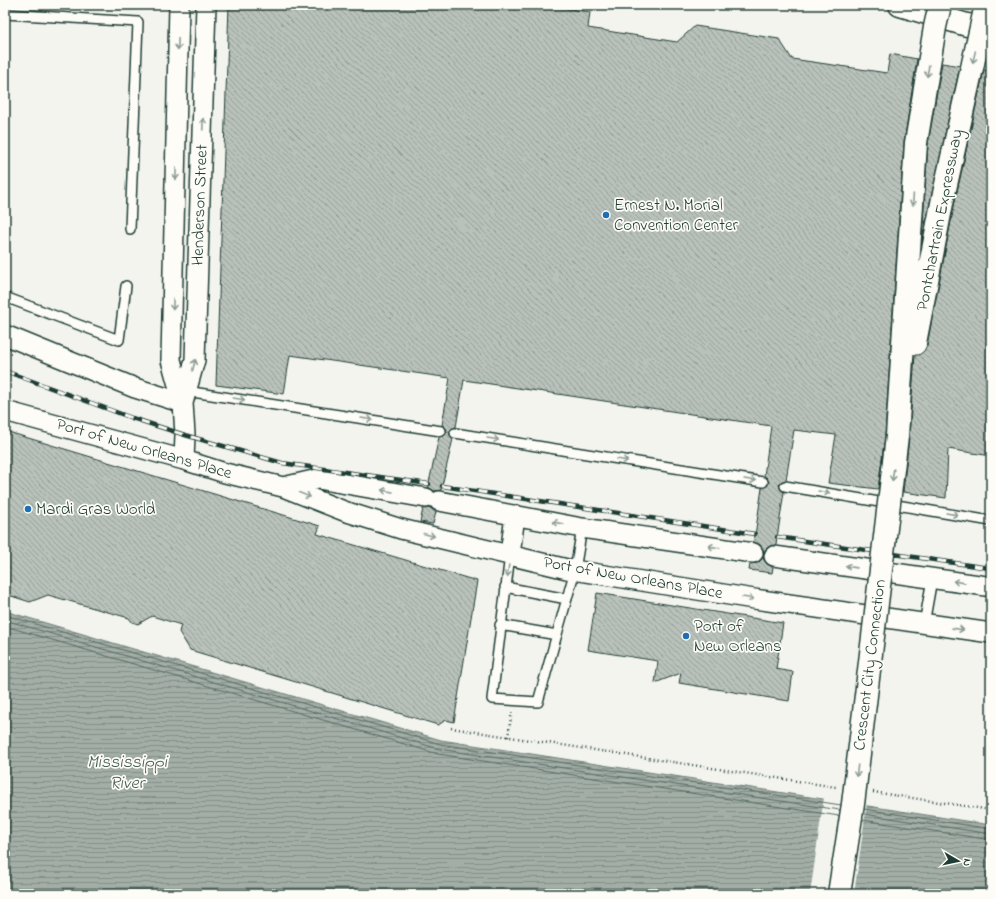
<svg xmlns="http://www.w3.org/2000/svg" width="996" height="899" font-family="'Indie Flower',sans-serif">
  <defs>
    <pattern id="water-rules" width="6" height="5" patternUnits="userSpaceOnUse"><rect width="6" height="5" fill="#a3aea7"/><path d="M0 2.5h6" fill="none" stroke="#848f89"/></pattern>
    <pattern id="building-back-hatch" width="6" height="6" patternUnits="userSpaceOnUse"><rect width="6" height="6" fill="#b9c1bb"/><path d="M-1 5l2 2M0 0l6 6M5-1l2 2" fill="none" stroke="#969e99"/></pattern>
  </defs>
  <rect width="100%" height="100%" fill="#f4f4ef"/>
  <filter id="ink" filterUnits="userSpaceOnUse"><feTurbulence type="fractalNoise" baseFrequency=".025" numOctaves="2"/><feDisplacementMap in="SourceGraphic" scale="8" xChannelSelector="R" yChannelSelector="G"/><feConvolveMatrix kernelMatrix="1 2 1 2 8 2 1 2 1" color-interpolation-filters="sRGB"/></filter>
  <g filter="url(#ink)">
    <path fill="url(#water-rules)" stroke="#6e8179" d="M5 611 441 740 991 825V894H5Z"/>
    <path fill="#f4f4ef" d="M824 797 867 803 854 894H810Z"/>
    <g fill="none" stroke-linecap="round" stroke-linejoin="round">
      <path stroke="#546a62" stroke-width="1" d="M5 615 440 744 841 805
        M5 620 439 749 840 810
        M5 626 438 754 839 816
        M864 809 991 829
        M864 814 991 834
        M863 820 991 840"/>
    </g>
    <path fill="url(#building-back-hatch)" stroke="#1f3d34" d="M229 5H544L590 12 588 28 677 42 695 26 779 39 792 59 840 66 887 73 890 54 917 59 904 142 885 435 878 489 828 483 836 435 794 430 786 480 781 482 779 485 781 490 784 492 776 545 770 546 766 549 764 553 763 549 760 545 754 542 762 488 767 486 769 483 767 478 764 476 771 426 464 380 456 427 453 428 449 432 450 435 453 439 441 490 434 491 428 487 439 437 444 436 447 432 446 428 442 425 450 378 290 355 284 394 216 385Z
      M942 63 960 66 922 239 928 144Z
      M984 70 991 71V456L948 449 946 498 903 492 909 437 915 355H919L924 351 927 345 955 201Z
      M5 431 320 526 317 534 477 581 454 722 446 720 438 725 190 650 179 632 181 625 152 616 138 624 132 622 129 618 48 595 30 602 5 594Z
      M429 508H431L436 512 433 524 420 522 423 509Z
      M763 556 764 560 767 564 773 567 772 573 749 570 750 564 757 563 761 560Z
      M597 593 783 623 776 669 793 672 789 701 679 683 681 673 655 683 658 661 588 650Z"/>
    <g fill="none" stroke-linecap="round" stroke-linejoin="round">
      <g stroke="#1f3d34" stroke-width="12">
        <path id="lane" d="M5 14 138 22 130 229
          M5 297 119 340 126 286
          M186 391 441 431
          M455 433 763 482
          M785 486 991 521
          M510 555 492 699 538 702 575 570 582 528
          M505 587 567 599
          M924 624 932 579
          M500 625 557 635"/>
      </g>
      <g stroke="#1f3d34" stroke-width="22">
        <path id="street" d="M179 5 171 360 183 403 185 435 184 460
          M5 335 135 388 183 403
          M183 403 195 360 206 5
          M5 411 184 460 225 473 283 487
          M426 498 318 479 283 487 344 511 401 529 567 569 754 599 991 633
          M439 501 582 528 753 553
          M510 555 515 515
          M774 556 986 586"/>
      </g>
      <g stroke="#1f3d34" stroke-width="25">
        <path id="secondary" d="M900 5 967 25 991 27"/>
      </g>
      <path stroke="#1f3d34" stroke-width="2.5" stroke-dasharray="1 3" stroke-linecap="butt" d="M451 728 836 787
        M508 737 512 711
        M873 792 991 810"/>
      <use href="#lane" stroke="#fdfcf7" stroke-width="9"/>
      <use href="#street" stroke="#fdfcf7" stroke-width="19"/>
      <use href="#secondary" stroke="#fdfcf7" stroke-width="22"/>
      <g stroke="#1f3d34" stroke-width="4.5">
        <path id="rail" d="M5 371 132 418 185 435 282 463 429 484
          M442 486 755 534
          M777 537 989 568"/>
      </g>
      <use href="#rail" stroke="#fdfcf7" stroke-width="3" stroke-dasharray="9" stroke-linecap="butt"/>
      <g stroke="#1f3d34" stroke-width="25" stroke-linecap="butt">
        <path id="highway-bridge" d="M915 343 943 198 986 5
          M839 894 853 804 897 436 916 143 935 27 940 5"/>
      </g>
      <use href="#highway-bridge" stroke="#fdfcf7" stroke-width="22"/>
    </g>
    <defs><path id="oneway-shaft" d="M-6 0H5M1.5-3L5.5 0L1.5 3" fill="none" stroke-width="1.6" stroke-linecap="round" stroke-linejoin="round"/></defs>
    <g stroke="#8e9c96">
      <use href="#oneway-shaft" transform="translate(178 44) rotate(91)"/>
      <use href="#oneway-shaft" transform="translate(974 57) rotate(103)"/>
      <use href="#oneway-shaft" transform="translate(928 71) rotate(99)"/>
      <use href="#oneway-shaft" transform="translate(203 124) rotate(-88)"/>
      <use href="#oneway-shaft" transform="translate(176 174) rotate(91)"/>
      <use href="#oneway-shaft" transform="translate(913 200) rotate(94)"/>
      <use href="#oneway-shaft" transform="translate(173 304) rotate(91)"/>
      <use href="#oneway-shaft" transform="translate(194 365) rotate(-75)"/>
      <use href="#oneway-shaft" transform="translate(239 399) rotate(9)"/>
      <use href="#oneway-shaft" transform="translate(367 419) rotate(9)"/>
      <use href="#oneway-shaft" transform="translate(493 439) rotate(9)"/>
      <use href="#oneway-shaft" transform="translate(622 460) rotate(9)"/>
      <use href="#oneway-shaft" transform="translate(893 475) rotate(97)"/>
      <use href="#oneway-shaft" transform="translate(750 480) rotate(9)"/>
      <use href="#oneway-shaft" transform="translate(387 491) rotate(-170)"/>
      <use href="#oneway-shaft" transform="translate(824 492) rotate(10)"/>
      <use href="#oneway-shaft" transform="translate(305 495) rotate(22)"/>
      <use href="#oneway-shaft" transform="translate(952 514) rotate(10)"/>
      <use href="#oneway-shaft" transform="translate(558 523) rotate(-169)"/>
      <use href="#oneway-shaft" transform="translate(429 535) rotate(14)"/>
      <use href="#oneway-shaft" transform="translate(714 547) rotate(-172)"/>
      <use href="#oneway-shaft" transform="translate(851 567) rotate(-172)"/>
      <use href="#oneway-shaft" transform="translate(508 571) rotate(98)"/>
      <use href="#oneway-shaft" transform="translate(959 582) rotate(-172)"/>
      <use href="#oneway-shaft" transform="translate(748 598) rotate(9)"/>
      <use href="#oneway-shaft" transform="translate(958 629) rotate(8)"/>
      <use href="#oneway-shaft" transform="translate(857 771) rotate(97)"/>
    </g>
  </g>
  <g fill="#1f6fb2" stroke="#fdfcf7" stroke-width="1.5">
    <circle cx="606" cy="215" r="4"/>
    <circle cx="28" cy="509" r="4"/>
    <circle cx="686" cy="636" r="4"/>
  </g>
  <g text-anchor="middle" dominant-baseline="central" stroke-width="3.5" stroke-linejoin="round" paint-order="stroke">
    <g font-size="17" fill="#1f3d34" stroke="#fdfcf7">
      <text transform="translate(200 205) rotate(-88)">Henderson Street</text>
      <text transform="translate(940 220) rotate(-79)">Pontchartrain Expressway</text>
      <text transform="translate(144 449) rotate(16)">Port of New Orleans Place</text>
      <text transform="translate(633 578) rotate(10)">Port of New Orleans Place</text>
      <text transform="translate(870 665) rotate(-83)">Crescent City Connection</text>
    </g>
    <g font-size="17" fill="#1f3d34" stroke="#fdfcf7" text-anchor="start">
      <text x="614" y="205">Ernest N. Morial<tspan x="614" dy="20">Convention Center</tspan></text>
      <text x="36" y="509">Mardi Gras World</text>
      <text x="694" y="626">Port of<tspan x="694" dy="20">New Orleans</tspan></text>
    </g>
    <g font-size="18" font-style="italic" fill="#475f56" stroke="#fdfcf7">
      <text x="127" y="763">Mississippi<tspan x="127" dy="21">River</tspan></text>
    </g>
  </g>
  <rect width="996" height="899" fill="none" stroke="#fdfcf7" stroke-width="20"/>
  <rect x="10" y="10" width="976" height="879" fill="none" stroke="#1f3d34" stroke-width="1.5" filter="url(#ink)"/>
  <g transform="translate(958 861) rotate(99)" stroke="#fdfcf7" stroke-width="3" paint-order="stroke">
  <path d="M0-3L7 15L0 10L-7 15Z" fill="#1f3d34"/>
  <text y="-6" font-size="11" font-weight="bold" text-anchor="middle" fill="#1f3d34">N</text>
  </g>
</svg>
